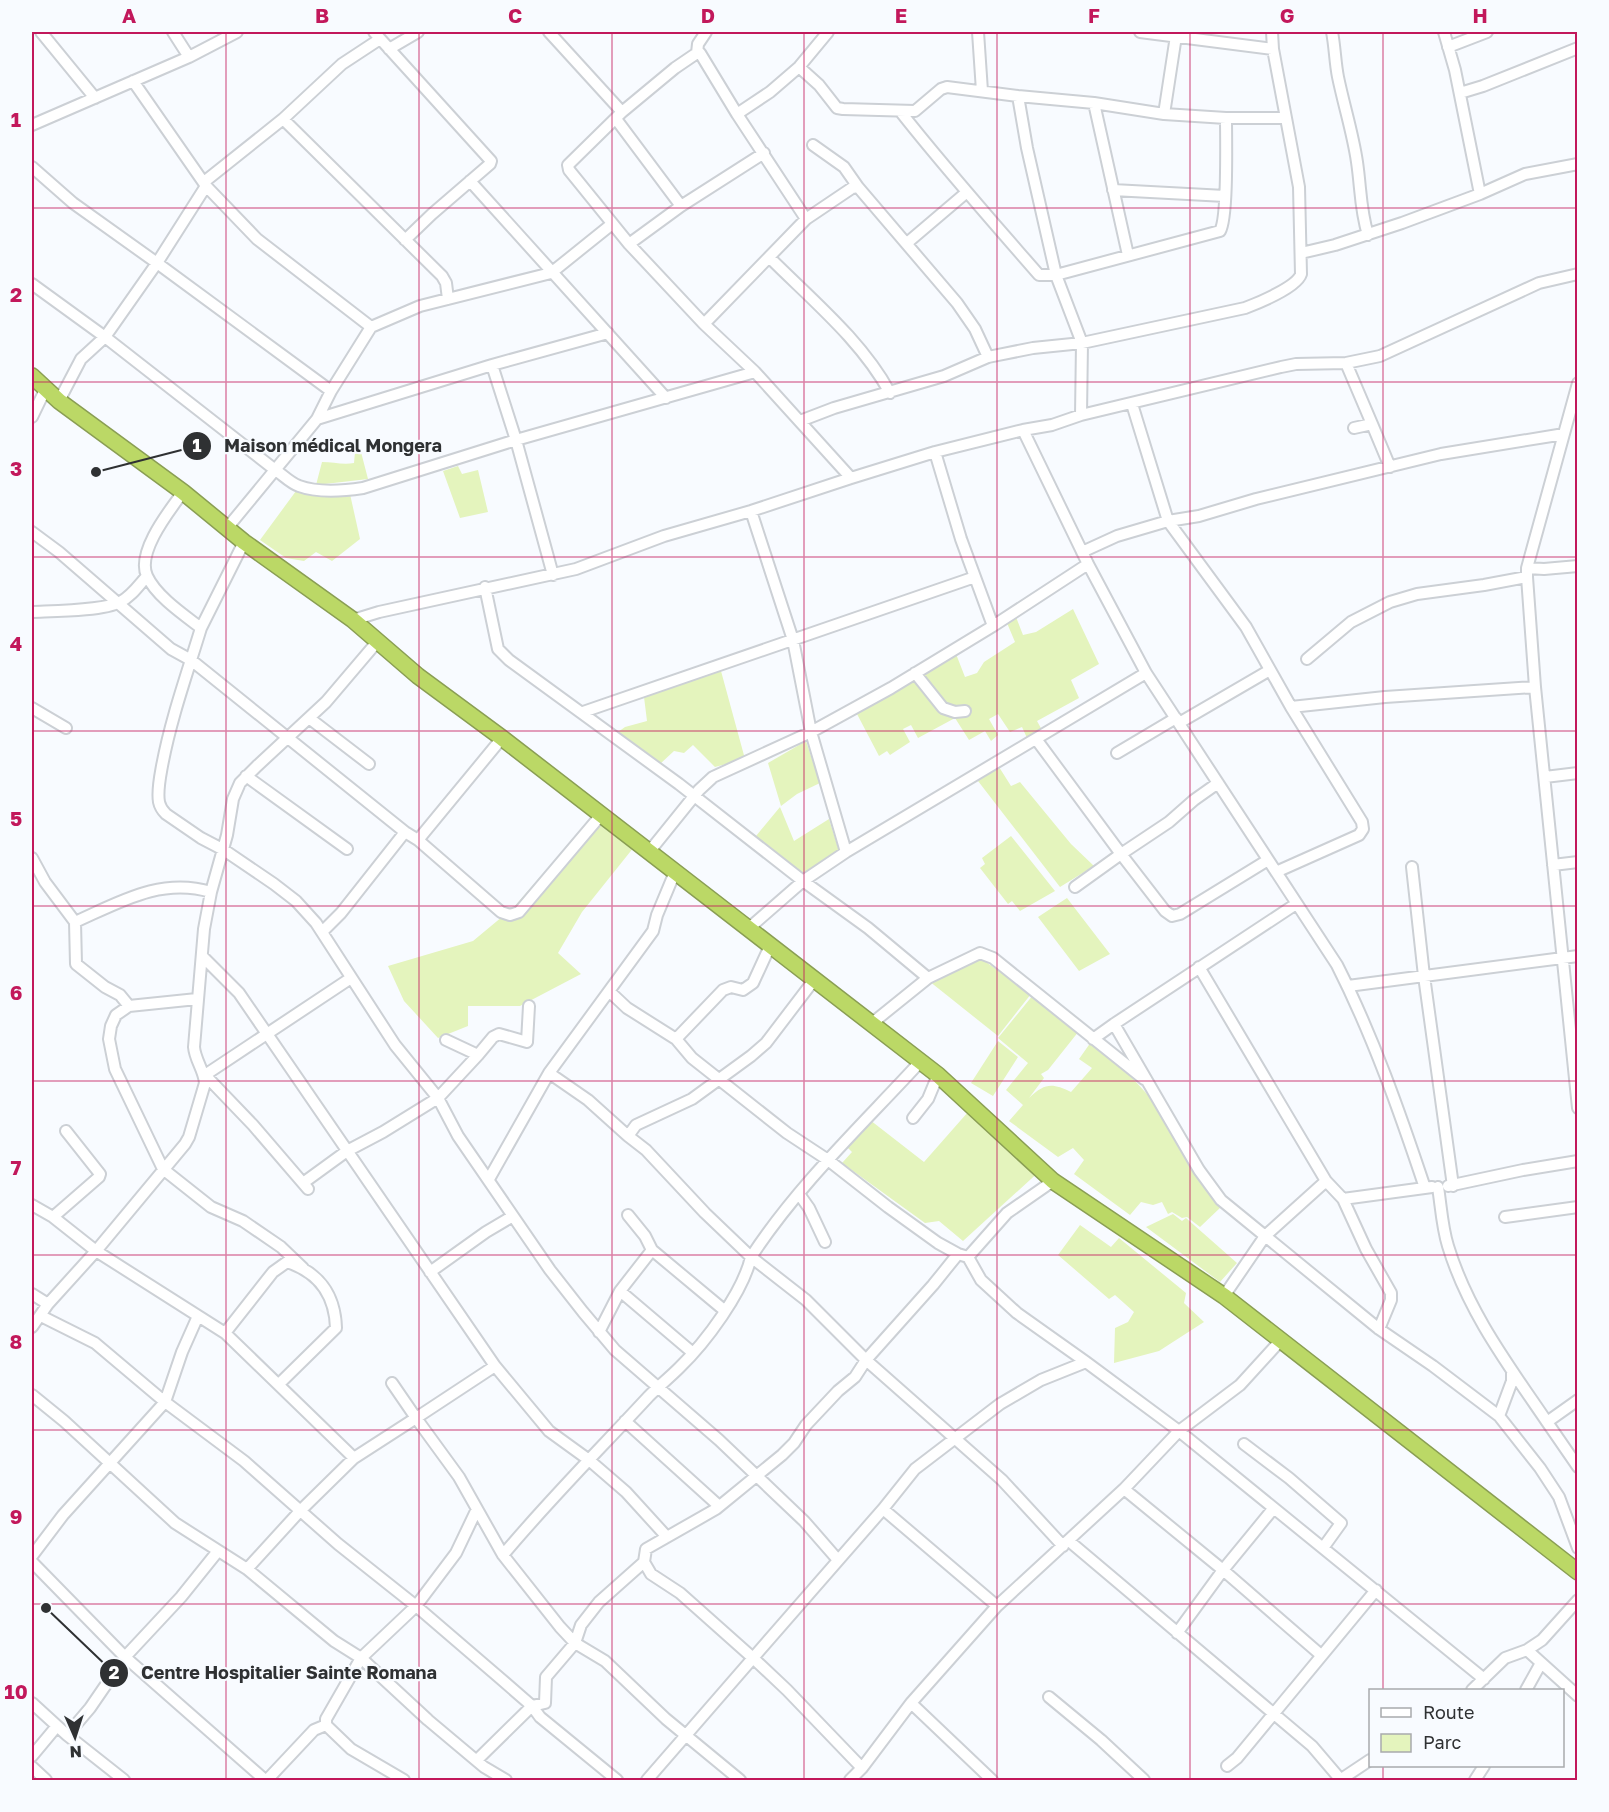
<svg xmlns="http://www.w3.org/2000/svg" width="1609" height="1812" font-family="'Golos Text',sans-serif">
  <rect width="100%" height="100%" fill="#f8fbff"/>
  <path fill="#e4f4bd" d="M355 452H361L368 479 316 485 322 462C333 462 343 465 354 463Z
    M458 466 462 474 478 470 488 512 460 518 443 471Z
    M296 491 350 494 360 539 332 561 316 552 304 561 286 558 260 540Z
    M1073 609 1099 664 1071 680 1079 698 1037 721 1042 730 1027 738 1022 727 1010 732 998 714 989 719 998 735 991 741 985 731 969 740 955 718 918 738 911 725 903 729 910 742 890 755 887 751 879 756 857 714 956 654 965 677 977 673 984 662 1015 642 1007 623 1016 617 1023 635 1036 632Z
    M721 671 745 759 715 767 693 745 684 753 674 751 660 764 618 732 625 727 647 721 644 697Z
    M806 741 820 783 797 794 781 806 768 763Z
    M999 767 1011 786 1020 782 1071 844 1094 866 1060 887 978 781Z
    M780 807 794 841 829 819 839 851 801 877 756 836Z
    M587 823 601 824 634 847 582 912 558 953 581 974 520 1006H468V1026L438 1038 404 1001 388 966 473 941 514 907Z
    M1011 836 1055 891 1020 911 1012 901 1008 904 980 868 985 864 982 858Z
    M1067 898 1110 954 1079 971 1038 917Z
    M979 957 1031 994 998 1036 929 981Z
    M1033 995 1079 1031 1048 1070 1041 1074 1044 1078 1029 1098C1045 1083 1052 1083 1071 1092L1092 1068 1079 1059 1091 1042 1125 1070 1157 1105 1221 1207 1200 1227 1187 1217 1182 1218 1172 1212 1168 1214 1162 1202 1153 1205 1141 1202 1130 1215 1074 1174 1084 1160 1073 1148 1058 1157 1009 1121 1023 1105 1006 1090 1028 1063 998 1038Z
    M998 1041 1018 1057 993 1096 971 1083Z
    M968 1112 1043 1168 963 1241 939 1221 925 1223 842 1163 852 1152 847 1147 870 1120 924 1162Z
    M1173 1214 1182 1221 1186 1218 1237 1263 1220 1282 1146 1227Z
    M1080 1225 1111 1247 1119 1238 1186 1293 1184 1303 1204 1322 1159 1351 1114 1363 1115 1328 1128 1322 1134 1312 1115 1295 1109 1299 1058 1255Z"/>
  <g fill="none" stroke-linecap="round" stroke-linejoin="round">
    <g stroke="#ccd0d5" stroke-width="14">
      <path id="minor" d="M41 32 95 98
        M173 32 189 57
        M374 32 491 161 490 164 432 214 405 240
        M549 32 622 112
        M978 32 982 91
        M1140 32 1273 49
        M1332 32C1335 47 1335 62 1338 77 1344 106 1353 134 1357 162 1361 189 1360 209 1368 235
        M1444 32 1455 70 1480 194
        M1448 47 1487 32
        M389 49 418 32
        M697 53 698 44 706 32
        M799 67 819 85 837 108 843 109 915 111 941 89 947 87 1018 96 1094 103 1128 255
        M133 81 206 186 257 239 371 327
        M1460 93 1483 86 1578 48
        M1018 96 1027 148 1056 275 1082 343 1081 415
        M1094 103 1164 114 1226 118H1286
        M900 111C944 167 992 221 1039 275H1056L1220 231C1228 218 1226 138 1226 118
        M737 114 770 92 799 67 828 32
        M1164 114 1176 36
        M283 119 442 276 446 283 448 299
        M616 119 681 206
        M32 125 189 57 237 32
        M813 145 844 167 858 187
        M32 167 73 203 157 263 331 391
        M470 181 666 398
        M204 182 283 119 342 64 380 39
        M1113 190 1225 196
        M806 219 737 114 700 53H697L675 68 622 112 568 165 569 170 629 244 704 324 755 372 851 478
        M907 243 967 192
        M629 244 681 206 764 153
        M1301 253 1335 245 1402 223 1480 194 1525 174 1578 164
        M770 258C812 300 862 341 890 393
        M32 284 105 337 274 469C282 474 290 483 299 486 318 493 343 491 363 488L516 440 755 372
        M704 324 806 219 852 188 858 187 957 303 975 329 988 357
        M1346 363 1372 424 1354 428
        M492 365 516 440 553 575
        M1578 383 1527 568V577L1535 687 1578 1108
        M59 401 81 359 105 337 157 263 206 186
        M1132 404 1168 521 1246 627 1291 707 1362 822 1363 829 1359 835 1276 872
        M32 417 46 388
        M317 419 492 365 608 333
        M800 421 834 408 944 376 988 357 1033 348 1082 343 1245 308C1258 303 1297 287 1301 274L1299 187 1273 49 1272 32
        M1372 424 1390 467
        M1023 430 1088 564 1146 673 1337 965C1373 1036 1400 1113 1425 1188
        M935 452 961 539 993 626
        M183 492C170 510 136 552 147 576 156 596 184 615 201 628 187 674 171 718 162 766 160 777 157 791 159 802 160 807 163 811 166 814L201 838 224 850 274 884 296 901 316 923 395 1045 438 1098 458 1136 550 1270 583 1312 615 1350 719 1440 804 1521 838 1560
        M751 511 793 640 811 732 846 852
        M228 527 317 419 331 391 371 327 420 306 551 273 612 224
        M32 532 59 552 171 649 191 660 405 832 418 840
        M1082 552 1117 536 1168 521 1199 516 1256 499 1441 454 1564 434
        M1527 568 1544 569 1578 566
        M485 587 498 649 509 660 679 784 803 881 868 928 928 978
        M32 612C52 611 103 611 120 602 131 597 139 585 147 576
        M353 620 379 612 576 569 664 536 751 511 851 478 935 452 1023 430 1052 425 1081 415 1281 367 1296 364 1346 363 1380 356 1539 283 1578 274
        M201 628 244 542
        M1307 659 1351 622 1390 602 1417 594 1484 585 1527 577
        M915 673 943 708 955 712 965 711
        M1291 707 1385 697 1535 687
        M32 708 66 728
        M583 712 975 577
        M309 718 369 764
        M1179 723 1270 670
        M502 738 418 840 501 912 510 915 519 912 601 815
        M1036 739 1121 854 1169 822 1194 800 1218 783
        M1117 753 1176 718
        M246 776 347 849
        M1545 777 1578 773
        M649 852 699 790 713 777 811 732 891 688 993 626 1088 564
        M32 858 45 882 75 922 76 964 105 987 120 995 129 1006
        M1553 865 1578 862
        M1412 867 1424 976 1453 1186
        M1075 887 1121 854 1165 911 1172 916 1180 914 1268 860
        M1296 904 1114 1024 1199 1170 1221 1200 1379 1329 1433 1366 1499 1416 1540 1468 1559 1497 1578 1548
        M75 922C120 902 161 877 211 892
        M748 929 803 881 846 852 1146 673
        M322 932 341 913 405 832
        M203 957 239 993 495 1366 549 1431 589 1460 626 1492 667 1537
        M1199 967 1326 1181 1343 1199 1366 1249 1391 1293V1300L1379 1329
        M1348 986 1578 956
        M610 992 627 1008 676 1039 692 1058 787 1133 828 1160 888 1207 938 1243 958 1254 968 1257 981 1280 1017 1313 1086 1362 1179 1431 1484 1679
        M197 999 129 1006 116 1015 111 1026 109 1039 115 1069 163 1169 211 1207 243 1221 281 1247 303 1268
        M871 1024 928 978 980 953 993 958 1144 1079
        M676 1039 723 990 731 987 743 990 753 983 770 946
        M1093 1039 1114 1024
        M446 1040 478 1055
        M920 1062C862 1125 798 1185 751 1257L806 1300 866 1360 1002 1480 1063 1546
        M549 1073 588 1100 628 1136
        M913 1118 928 1099 938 1075
        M489 1179 549 1073 653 931 657 915 675 872
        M303 1183 347 1151 383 1132 438 1098 478 1055 493 1037 499 1034 527 1042 529 1006
        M1448 1186 1523 1170 1578 1161
        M1438 1187C1441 1206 1442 1227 1448 1246 1468 1312 1509 1366 1547 1422L1578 1400
        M308 1189 253 1125 205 1075 351 978
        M799 1194 809 1208 825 1242
        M1343 1199 1432 1187
        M32 1205 53 1217 96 1251 225 1333 354 1458
        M628 1215 645 1236 652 1250 724 1310
        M53 1217 99 1177 100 1174 66 1131
        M1505 1217 1578 1207
        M958 1254 933 1285 866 1360 855 1377 838 1391 806 1425 794 1443 782 1455 716 1509 646 1549 644 1562 651 1574 680 1593 753 1658 883 1509 915 1469 1000 1404 1041 1380 1086 1362
        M968 1257 1007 1213 1053 1181
        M430 1272 486 1232 513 1216
        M620 1291 652 1250
        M32 1294 48 1304
        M1224 1296 1265 1236 1326 1181
        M41 1316 95 1343 165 1402 244 1461 338 1544 416 1606 456 1553 477 1509
        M32 1327 48 1304 96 1251 185 1144 189 1137 205 1083C204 1070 195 1060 194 1047L204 929 211 892 227 835 233 799 240 783 257 766 326 702 377 642
        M599 1332 620 1291 693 1353
        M225 1333 273 1272 287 1262C318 1272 335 1294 336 1328L279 1384
        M392 1383 416 1418 495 1366
        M32 1395 64 1421 175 1523 247 1569 334 1641 361 1658 428 1720 484 1767 506 1780
        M1499 1416 1512 1381V1371
        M625 1421 719 1506
        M1547 1422 1578 1467
        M1244 1444 1289 1478 1341 1523 1323 1548
        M1124 1489 1223 1570 1321 1655
        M883 1509 997 1606
        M1069 1541 1312 1746 1341 1780
        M503 1555C549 1500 600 1449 649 1396 659 1386 670 1377 679 1368 706 1342 743 1292 751 1257L705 1213 646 1150 628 1136 636 1125 692 1099 751 1056 766 1043 814 980
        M32 1556 63 1515 165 1402 182 1352 198 1316
        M32 1562 125 1657 265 1780
        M247 1569 300 1511 354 1458 416 1418 459 1477 503 1555 560 1627 575 1643 605 1661 666 1719 740 1780
        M1177 1633 1223 1570 1273 1509
        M1527 1650 1578 1696
        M1472 1690 1505 1658 1527 1650 1542 1640 1578 1600
        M1526 1690 1541 1663
        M1049 1697 1101 1740 1144 1780
        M32 1703 67 1735 124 1780
        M911 1703 992 1780
        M67 1735 90 1708 125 1657 181 1597 218 1551
        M32 1756 57 1726
        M477 1760 532 1706 545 1703 546 1677 575 1643 581 1625 599 1602 644 1562
        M1227 1766 1237 1758 1376 1590
        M32 1767 46 1780
        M267 1780 314 1730 326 1725
        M404 1780 351 1749 326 1725V1719L361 1658 416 1606 501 1679 532 1706 540 1717 617 1780
        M647 1780 753 1658 787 1690 862 1768
        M850 1780 862 1768 911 1703 997 1606 1124 1489 1179 1431 1240 1385 1281 1340
        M1340 1780 1370 1760
        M1475 1780 1484 1766"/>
    </g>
    <g stroke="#8a9e54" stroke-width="18">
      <path id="highway" d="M32 376 59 401 183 492 244 542 353 620 418 676 502 738 938 1075 1053 1181 1224 1296 1578 1572"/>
    </g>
    <use href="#minor" stroke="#fff" stroke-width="10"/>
    <use href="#highway" stroke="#bbd866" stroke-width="15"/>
  </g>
  <path fill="none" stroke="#c2185b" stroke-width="1.5" stroke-opacity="0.55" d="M226 32V1780M419 32V1780M612 32V1780M804 32V1780M997 32V1780M1190 32V1780M1383 32V1690M32 208H1578M32 382H1578M32 557H1578M32 731H1578M32 906H1578M32 1081H1578M32 1255H1578M32 1430H1578M32 1604H1578M1383 1766V1780"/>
  <path fill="none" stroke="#2f3133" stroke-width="2" d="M96 472L197 446M46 1608L114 1673"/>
  <g fill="#2f3133" stroke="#f8fbff" stroke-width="2">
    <circle cx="96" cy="472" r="6"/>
    <circle cx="46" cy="1608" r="6"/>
    <circle cx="197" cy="446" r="15"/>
    <circle cx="114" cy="1673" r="15"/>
  </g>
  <g font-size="18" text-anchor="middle" font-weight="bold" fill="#fff">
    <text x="197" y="452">1</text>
    <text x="114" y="1679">2</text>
  </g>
  <g font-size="18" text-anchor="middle" font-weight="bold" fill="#2f3133" stroke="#f8fbff" stroke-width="4.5" stroke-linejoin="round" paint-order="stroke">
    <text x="333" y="452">Maison médical Mongera</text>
    <text x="289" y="1679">Centre Hospitalier Sainte Romana</text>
  </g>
  <rect width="1609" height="1812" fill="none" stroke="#f8fbff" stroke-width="66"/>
  <rect x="1369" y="1689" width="195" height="78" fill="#f8fbff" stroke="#a8aaad" stroke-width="1.5"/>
  <rect x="1381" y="1708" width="30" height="9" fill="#ffffff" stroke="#a8aaad" stroke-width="1.5"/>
  <text x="1423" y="1719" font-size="18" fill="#2f3133">Route</text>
  <rect x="1381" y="1734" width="30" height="18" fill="#e4f4bd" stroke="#a8aaad" stroke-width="1.5"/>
  <text x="1423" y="1749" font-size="18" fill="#2f3133">Parc</text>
  <g transform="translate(75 1737) rotate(177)" stroke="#f8fbff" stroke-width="4.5" paint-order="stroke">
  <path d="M0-4.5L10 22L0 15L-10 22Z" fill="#2f3133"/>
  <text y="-9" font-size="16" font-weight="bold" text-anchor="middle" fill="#2f3133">N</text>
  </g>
  <rect x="33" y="33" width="1543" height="1746" fill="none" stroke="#c2185b" stroke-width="2"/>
  <g font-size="20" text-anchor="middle" font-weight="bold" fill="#c2185b">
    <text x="129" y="23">A</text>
    <text x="322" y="23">B</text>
    <text x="515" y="23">C</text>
    <text x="708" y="23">D</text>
    <text x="901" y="23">E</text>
    <text x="1094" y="23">F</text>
    <text x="1287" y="23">G</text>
    <text x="1480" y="23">H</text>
    <text x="16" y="127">1</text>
    <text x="16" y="302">2</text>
    <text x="16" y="476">3</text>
    <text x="16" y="651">4</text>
    <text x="16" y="826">5</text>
    <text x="16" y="1000">6</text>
    <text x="16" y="1175">7</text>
    <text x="16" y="1349">8</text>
    <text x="16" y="1524">9</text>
    <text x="16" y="1699">10</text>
  </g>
</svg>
